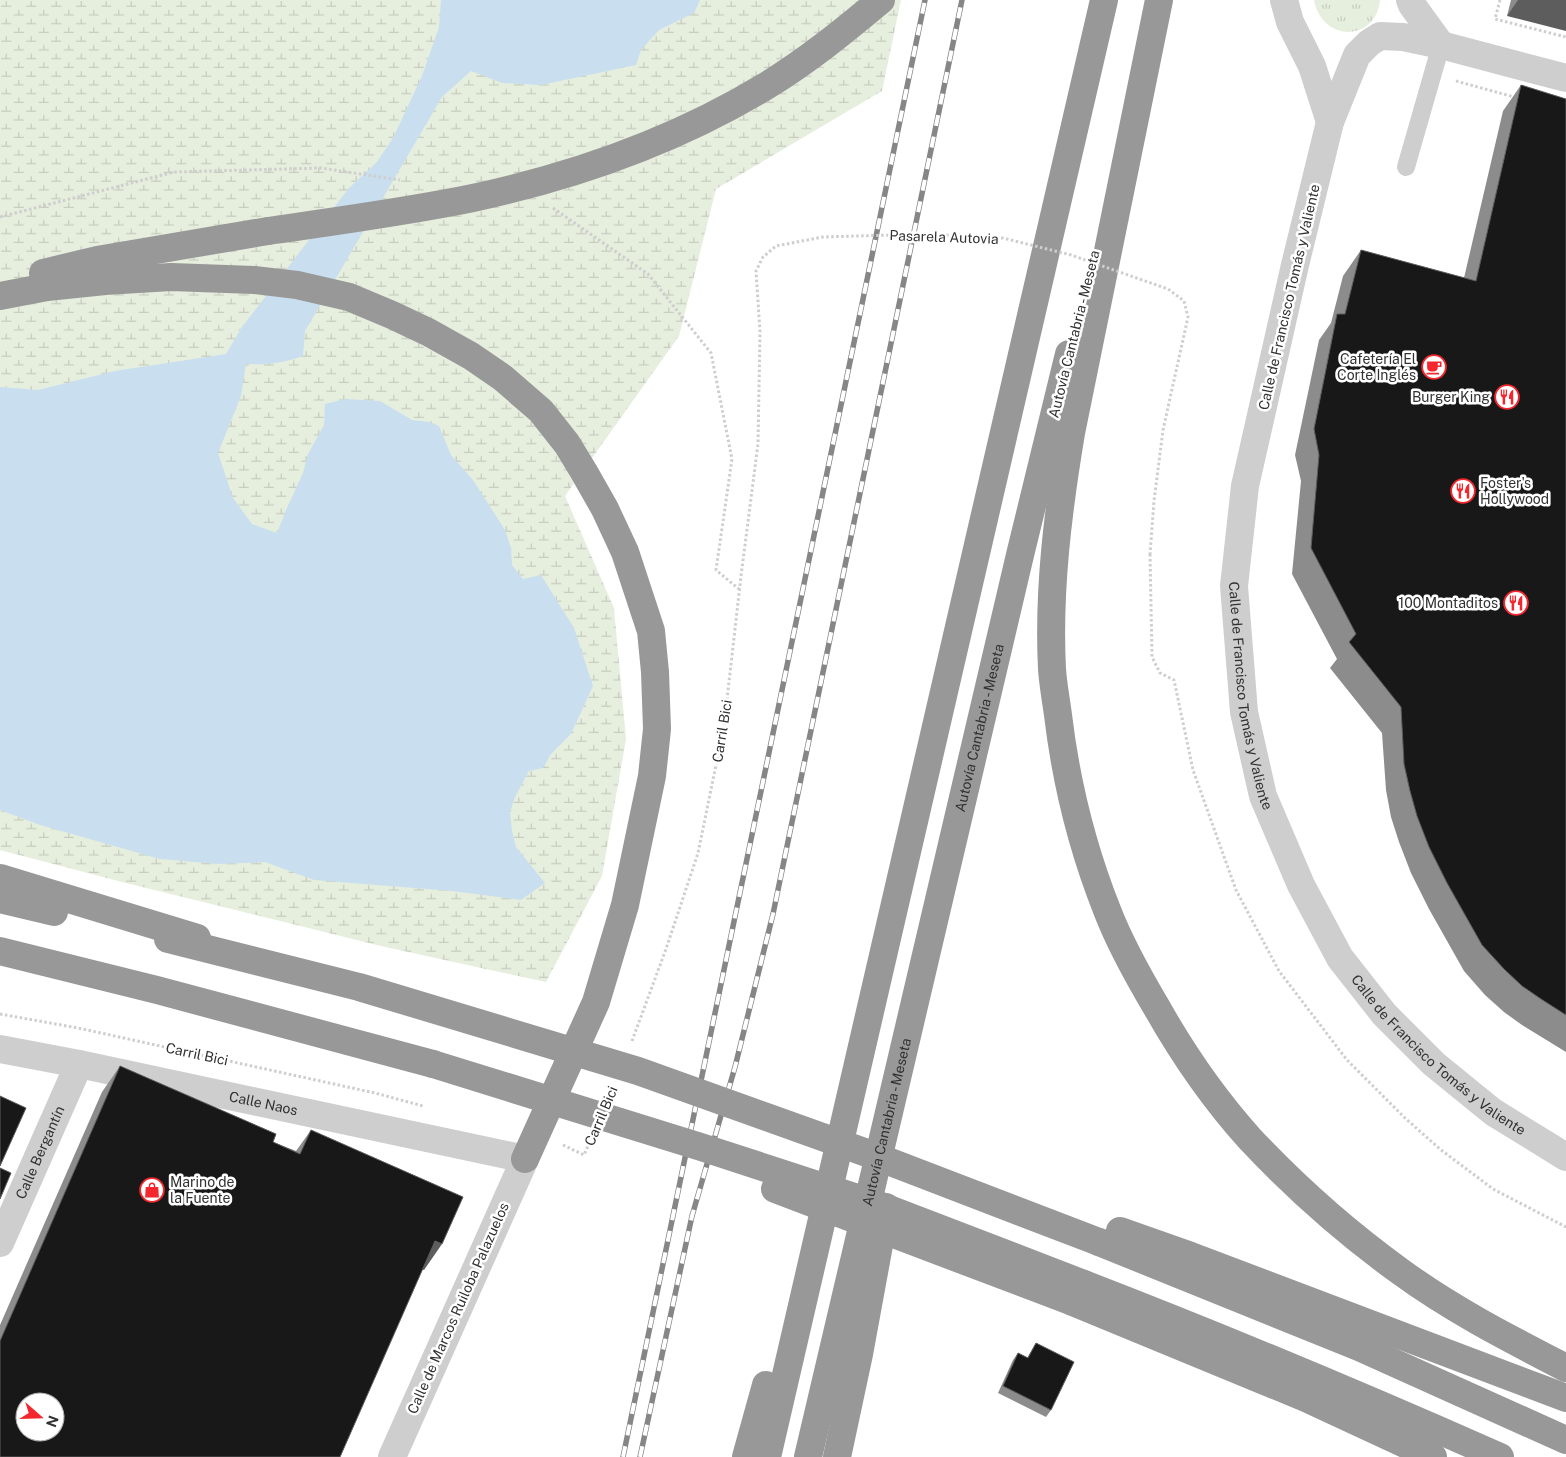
<svg xmlns="http://www.w3.org/2000/svg" width="1566" height="1457" font-family="'Public Sans',sans-serif">
  <defs>
    <pattern id="grass-tufts" width="24" height="20" patternUnits="userSpaceOnUse" patternTransform="scale(1.25)"><rect width="24" height="20" fill="#e6eede"/><path d="M3 7l-1-3M5 7V3M7 7l1-3M15 17l-1-3M17 17v-4M19 17l1-3" fill="none" stroke="#c6cdbf"/></pattern>
    <pattern id="wetland-marsh" width="20" height="14" patternUnits="userSpaceOnUse" patternTransform="scale(1.25)"><rect width="20" height="14" fill="#e6eede"/><path d="M1 5h8M5 5V1M11 12h8M15 12V8" fill="none" stroke="#c6cdbf"/></pattern>
  </defs>
  <rect width="100%" height="100%" fill="#fff"/>
  <path fill="url(#grass-tufts)" d="M1314 0H1380C1376 42 1322 43 1314 0Z"/>
  <path fill="url(#wetland-marsh)" d="M0 0H901L882 91 716 189 679 336 565 496 614 608 626 739 602 876 546 982 381 946 122 882 0 850Z"/>
  <path fill="#c9dfef" d="M441 0H700L694 13 659 30 641 50 636 65 541 85 502 83 471 71 442 97 305 331 303 356C284 363 267 365 246 364L241 396 218 453 233 498 252 524 277 533 286 510 303 473 308 454 324 425 325 404 345 399 380 401 412 420 430 422 439 426 451 455 473 480 505 530 511 548 512 565 523 579 541 575 574 628 593 686 571 734 551 754 543 768 529 771 515 797 510 812 512 831 516 847 545 883 521 900 452 891 314 880 265 862 218 864 160 859 40 825 0 810V387L38 390 115 371 226 354 242 327 349 188 377 162 393 138 422 76 439 27Z"/>
  <g fill="none" stroke-linecap="round" stroke-linejoin="round">
    <path stroke="#cecece" stroke-width="3" stroke-dasharray="2.5 2.5" stroke-linecap="butt" d="M1500 0 1495 19 1566 37
      M1456 81 1514 97
      M553 208 648 274 711 353 732 459 716 570 740 590
      M0 217 174 172 321 168 400 180
      M1150 554 1152 657 1160 673 1174 680 1193 770 1236 890 1279 971 1347 1060 1405 1118 1441 1150 1493 1189 1566 1227
      M0 1014 78 1028 375 1093 423 1106
      M632 1041 666 949 698 853 724 726 741 576
      M563 1145 584 1155 590 1141"/>
    <path stroke="#cecece" stroke-width="18" d="M1406 167 1441 45"/>
    <g stroke="#cecece" stroke-width="28">
      <path d="M1284 0 1290 22 1312 66 1330 122"/>
      <path d="M1410 0 1412 5 1441 45"/>
      <path id="s1" d="M1566 78 1441 45 1403 37 1380 36 1369 43 1357 55 1330 122 1295 265 1245 486 1234 586 1244 712 1263 796 1301 885 1340 958 1384 1014 1434 1064 1493 1112 1566 1157"/>
      <path id="s2" d="M0 1049 79 1064 525 1159 392 1457"/>
      <path id="s3" d="M0 1243 79 1064"/>
    </g>
    <g stroke="#989898" stroke-width="28">
      <path d="M1159 0 1071 433C1058 511 1048 590 1052 669 1053 684 1056 700 1058 715 1066 782 1082 847 1107 910 1120 944 1138 976 1157 1008 1183 1054 1214 1099 1250 1139 1296 1188 1347 1233 1401 1272 1453 1310 1510 1339 1566 1368"/>
      <path d="M43 273 97 260 268 231"/>
      <path d="M0 296 47 287 105 281 171 277 254 280 297 285 349 297 392 315 428 332 471 356 503 378 541 411 567 444 584 472 605 509 625 552 651 631 655 672 657 729 652 776 625 905 596 1002 525 1159"/>
      <path d="M0 878 197 938"/>
      <path d="M0 899 54 912"/>
      <path d="M0 951 157 990 433 1064"/>
      <path d="M1120 1231 1191 1256 1566 1398"/>
      <path d="M1099 1242 1359 1347 1566 1440"/>
      <path d="M1084 1284C1224 1338 1362 1396 1500 1457"/>
      <path d="M1073 1302 1306 1398 1433 1457"/>
      <path d="M746 1457 766 1385"/>
      <path d="M767 1457 1104 0"/>
      <path id="s4" d="M808 1457 1020 555 1069 354"/>
      <path d="M837 1457 859 1354 886 1207"/>
    </g>
    <g stroke="#868686" stroke-width="5.5">
      <path id="rail" d="M623 1457 925 0
        M640 1457 692 1216 735 1067 773 914 962 0"/>
    </g>
    <use href="#rail" stroke="#fff" stroke-width="4" stroke-dasharray="11" stroke-linecap="butt"/>
    <path stroke="#cecece" stroke-width="3" stroke-dasharray="2.5 2.5" stroke-linecap="butt" d="M741 576 758 444 760 332 756 271 763 257 776 246 823 237 927 234 1003 238 1071 255 1168 289 1184 301 1188 317 1163 430 1154 501 1150 554"/>
    <path stroke="#989898" stroke-width="28" d="M268 231C336 221 405 212 473 198 575 176 677 140 766 86 807 61 844 31 881 0
      M168 939 359 987 638 1071 867 1153 1099 1242
      M433 1064 701 1147 876 1204 1084 1284
      M775 1189 1073 1302"/>
  </g>
  <path fill="#8c8c8c" d="M1511 0H1566L1507 16Z
    M1521 85 1566 99V1052L1522 1025 1504 1012 1485 995 1464 971 1429 909 1411 873 1399 842 1391 817 1386 790 1382 733 1330 668 1337 659 1292 574 1301 481 1295 455 1319 340 1331 323 1343 276 1361 250 1464 278 1503 111Z
    M120 1066 273 1142 296 1151 311 1130 424 1270H422L0 1457V1325L102 1092Z
    M1036 1343 1051 1410 1046 1417 998 1393 1013 1360 1018 1353 1027 1358Z"/>
  <path fill="#5d5d5d" d="M1518 0H1566V31L1507 16Z
    M435 1241 442 1244 424 1270 417 1267Z"/>
  <path fill="#181818" stroke="#5d5d5d" fill-rule="evenodd" d="M1521 85 1566 99V1015L1541 999 1522 986 1504 969 1482 945 1447 883 1429 847 1417 816 1410 791 1404 764 1401 707 1349 642 1356 634 1311 548 1319 455 1314 429 1337 314H1345L1361 250 1476 281Z
    M120 1066 276 1134 273 1142 300 1154 311 1130 463 1197 442 1244 435 1241 340 1457H0V1341ZM25 1402H55V1432H25Z
    M0 1096 26 1108 0 1166Z
    M0 1168 11 1173 0 1199Z
    M1036 1343 1074 1362 1051 1410 1003 1386 1018 1353 1028 1358Z"/>
  <defs>
    <g id="cafe-ring" transform="scale(1.25)"><circle r="9.5" fill="#fff" stroke="#f3272d" stroke-width="1.5"/><path d="M-5.5-4.5H6V0H3Q3 3.5 0 3.5H-2.5Q-5.5 3.5-5.5 0ZM3-3.2v2h1.7v-2ZM-6 4.5H4V6H-6Z" fill="#f3272d"/></g>
    <g id="restaurant-ring" transform="scale(1.25)"><circle r="9.5" fill="#fff" stroke="#f3272d" stroke-width="1.5"/><path d="M-5-6h1v4h1v-4h1v4h1v-4h1v5L-1.5 .5V6h-2V.5L-5-1ZM5-6V6H3V1.5H1.5Q1.5-4 5-6Z" fill="#f3272d"/></g>
    <g id="shop-ring" transform="scale(1.25)"><circle r="9.5" fill="#fff" stroke="#f3272d" stroke-width="1.5"/><path d="M-5-2.5h2.3a2.7 3.5 0 0 1 5.4 0H5L5.5 6h-11ZM-1.5-2.5h3a1.5 2.3 0 0 0-3 0Z" fill="#f3272d"/></g>
  </defs>
  <g fill-rule="evenodd">
    <use href="#cafe-ring" x="1434" y="367"/>
    <use href="#restaurant-ring" x="1507" y="397"/>
    <use href="#restaurant-ring" x="1463" y="491"/>
    <use href="#restaurant-ring" x="1516" y="603"/>
    <use href="#shop-ring" x="152" y="1190"/>
  </g>
  <g text-anchor="middle" dominant-baseline="central" stroke-width="5" stroke-linejoin="round" paint-order="stroke">
    <g font-size="14" fill="#313131" stroke="#fff">
      <text transform="translate(944 237) rotate(2)">Pasarela Autovia</text>
      <text transform="translate(1289 297) rotate(-77)">Calle de Francisco Tomás y Valiente</text>
      <text transform="translate(1074 334) rotate(-76)">Autovía Cantabria - Meseta</text>
      <text stroke="none"><textPath href="#s1" startOffset="879">Calle de Francisco Tomás y Valiente</textPath></text>
      <text stroke="none"><textPath href="#s4" startOffset="749">Autovía Cantabria - Meseta</textPath></text>
      <text transform="translate(722 731) rotate(-81)">Carril Bici</text>
      <text stroke="none"><textPath href="#s1" startOffset="1299">Calle de Francisco Tomás y Valiente</textPath></text>
      <text transform="translate(197 1054) rotate(12)">Carril Bici</text>
      <text stroke="none"><textPath href="#s2" startOffset="269">Calle Naos</textPath></text>
      <text transform="translate(601 1116) rotate(-67)">Carril Bici</text>
      <text stroke="none"><textPath href="#s4" startOffset="344">Autovía Cantabria - Meseta</textPath></text>
      <text stroke="none"><textPath href="#s3" startOffset="99">Calle Bergantín</textPath></text>
      <text transform="translate(458 1308) rotate(-66)">Calle de Marcos Ruiloba Palazuelos</text>
    </g>
    <g font-size="14" fill="#313131" stroke="#fff" text-anchor="end">
      <text x="1416" y="359">Cafetería El<tspan x="1416" dy="16">Corte Inglés</tspan></text>
      <text x="1490" y="397">Burger King</text>
      <text x="1480" y="483" text-anchor="start">Foster's<tspan x="1480" dy="16">Hollywood</tspan></text>
      <text x="1498" y="603">100 Montaditos</text>
      <text x="170" y="1182" text-anchor="start">Marino de<tspan x="170" dy="16">la Fuente</tspan></text>
    </g>
  </g>
  <g transform="translate(40 1417) rotate(110)"><circle r="24" fill="#ffffff" stroke="#adadad"/>
  <path d="M0-4L9 19L0 12L-9 19Z" fill="#f3272d"/>
  <text y="-8" font-size="14" font-weight="bold" text-anchor="middle" fill="#313131">N</text>
  </g>
</svg>
